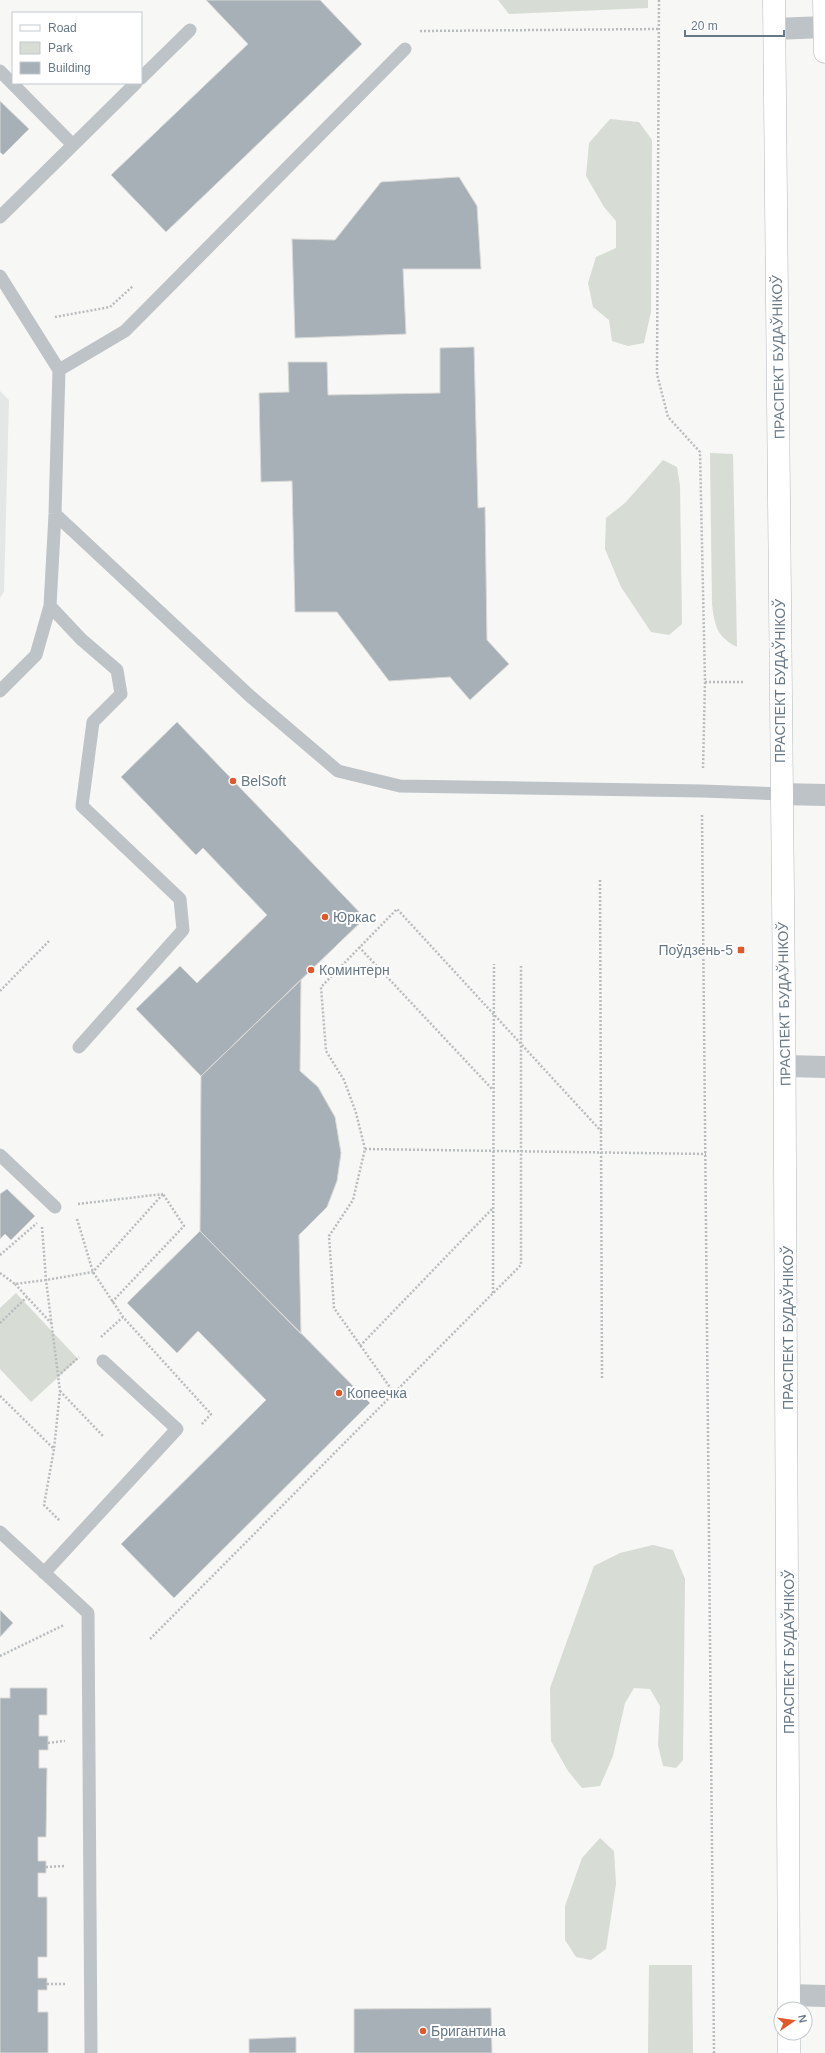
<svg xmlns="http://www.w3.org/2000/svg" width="825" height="2053" font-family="Arial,sans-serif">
  <rect width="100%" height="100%" fill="#f7f7f5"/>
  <path fill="#e5e6e6" d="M0 391 9 400 4 592 0 598Z"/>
  <path fill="#d7dcd4" d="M498 0H648V8L509 14Z
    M610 119 639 122 652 140 651 312 644 343 628 346 612 341 609 320 593 307 588 283 596 257 616 248V221L604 207 586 176 589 143Z
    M710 453 733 454 737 647C716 636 715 626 712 604Z
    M663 460 677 467 680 486 682 624 669 635 651 632 621 587 605 549 606 518 625 503Z
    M16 1293 78 1359 31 1402 0 1369V1308Z
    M653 1545 673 1550 685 1579 683 1760 676 1768 663 1766 658 1745 660 1706 650 1689 634 1688 625 1703 613 1756 600 1786 582 1788 568 1771 551 1741 550 1688 594 1566 620 1553Z
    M600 1838 614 1851 616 1884 606 1949 591 1960 576 1957 565 1940V1906L582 1858Z
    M649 1965H692L693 2053H648Z"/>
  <path fill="#a7b0b6" stroke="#d9d9d7" d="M206 0H320L362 44 166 232 111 175 248 44Z
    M0 101 29 129 3 155 0 152Z
    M459 177 477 206 481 269H403L406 334 295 338 292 239 335 240 381 182Z
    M474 347 478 508 485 507 487 640 509 664 470 700 450 677 389 681 337 612H295L292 481 261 482 259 393 289 392 288 362H327L328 395 440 393V348Z
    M177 722 365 918 201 1076 136 1009 180 966 197 983 267 915 203 848 196 855 121 777Z
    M301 980 300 1071 318 1087 335 1117 341 1153 337 1181 327 1207 299 1235 301 1334 200 1231 201 1076Z
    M7 1189 35 1216 11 1240 5 1234 0 1239V1194Z
    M200 1231 370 1403 174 1598 121 1544 266 1400 198 1331 177 1353 127 1303Z
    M0 1610 13 1623 0 1637Z
    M10 1688H47V1715H39V1736H48V1750H39V1768H47L46 1837H38V1861H46V1873H38V1897H47V1957H38V1978H47V1990H38V2012H48V2053H0V1698H10Z
    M491 2008 492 2053H354V2009Z
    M296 2037V2053H249V2039Z"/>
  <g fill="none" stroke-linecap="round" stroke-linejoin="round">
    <g stroke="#b2b7bb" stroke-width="23">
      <path id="primary" d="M774 0C781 670 789 1339 789 2009
        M824 0 825 52
        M789 2033V2053"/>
    </g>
    <path stroke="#b9bcbf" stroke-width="2.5" stroke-dasharray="2 2" stroke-linecap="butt" d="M659 0 657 374 668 417 700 452 705 682 703 768
      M420 31 659 29
      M55 317 110 307 133 286
      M705 682H743
      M702 815 714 2053
      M600 880 602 1378
      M359 947 493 1090
      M0 991 49 941
      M365 1149 706 1154
      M78 1204 163 1194
      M77 1219 93 1272 123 1317 211 1414 201 1425
      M42 1227 46 1280 60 1391 54 1449
      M0 1255 37 1223
      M0 1273 15 1284 46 1280 93 1272 163 1194
      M15 1284 51 1323
      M493 1293 494 964
      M112 1302 184 1226 163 1194
      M0 1323 27 1297
      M101 1337 123 1317
      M360 1346 493 1208
      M58 1376 79 1357
      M60 1391 103 1436
      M394 1393 334 1308 329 1236 353 1200 365 1149 356 1113 344 1080 326 1051 321 987 397 909 601 1131
      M0 1396 54 1449 44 1505 60 1521
      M150 1639 521 1265V966
      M0 1656 64 1625
      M48 1743 65 1741
      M46 1867 65 1866
      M47 1984H66"/>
    <path stroke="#bec3c7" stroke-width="13" d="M0 71 73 145
      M141 78 190 30
      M0 217 136 83
      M0 276 59 370 55 514 50 606 36 655 0 691
      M59 370 125 331 405 49
      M55 514 251 697 338 771 400 786 702 791 781 794
      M50 606 81 639 117 670 121 694 93 722 82 806 180 899 183 930 79 1047
      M0 1155 55 1207
      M0 1532 88 1613 91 2053
      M44 1573 177 1429 103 1361"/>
    <path stroke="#bec3c7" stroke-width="22" d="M774 29 825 27
      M781 794 825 795
      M786 1066 825 1067
      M789 1995 825 1996"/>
    <use href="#primary" stroke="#fff" stroke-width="22"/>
  </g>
  <g fill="#e1582b" stroke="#fff" stroke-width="1.5">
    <circle cx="233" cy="781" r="4"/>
    <circle cx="325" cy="917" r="4"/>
    <rect x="737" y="946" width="8" height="8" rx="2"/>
    <circle cx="311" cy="970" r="4"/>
    <circle cx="339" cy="1393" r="4"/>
    <circle cx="423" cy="2031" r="4"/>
  </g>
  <g text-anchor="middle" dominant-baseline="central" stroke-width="4" stroke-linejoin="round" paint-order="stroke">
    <g font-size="14" fill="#677785" stroke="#fff">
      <text transform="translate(778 357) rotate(-91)">ПРАСПЕКТ БУДАЎНІКОЎ</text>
      <text transform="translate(780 681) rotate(-90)">ПРАСПЕКТ БУДАЎНІКОЎ</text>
      <text transform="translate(784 1004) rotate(-91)">ПРАСПЕКТ БУДАЎНІКОЎ</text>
      <text transform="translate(788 1328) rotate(-90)">ПРАСПЕКТ БУДАЎНІКОЎ</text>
      <text transform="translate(789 1652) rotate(-90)">ПРАСПЕКТ БУДАЎНІКОЎ</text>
    </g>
    <g font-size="14" fill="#677785" stroke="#fff" text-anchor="start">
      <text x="241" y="781">BelSoft</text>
      <text x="333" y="917">Юркас</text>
      <text x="733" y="950" text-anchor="end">Поўдзень-5</text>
      <text x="319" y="970">Коминтерн</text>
      <text x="347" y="1393">Копеечка</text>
      <text x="431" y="2031">Бригантина</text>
    </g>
  </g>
  <rect x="12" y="12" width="130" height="72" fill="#ffffff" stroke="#c2c9ce"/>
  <rect x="20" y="25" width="20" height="6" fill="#ffffff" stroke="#c2c9ce"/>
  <text x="48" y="32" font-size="12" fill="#677785">Road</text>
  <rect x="20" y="42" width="20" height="12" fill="#d7dcd4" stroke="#c2c9ce"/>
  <text x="48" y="52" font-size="12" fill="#677785">Park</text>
  <rect x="20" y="62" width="20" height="12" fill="#a7b0b6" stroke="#c2c9ce"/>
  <text x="48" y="72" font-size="12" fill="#677785">Building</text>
  <g transform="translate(793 2021) rotate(77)"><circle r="19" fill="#ffffff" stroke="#c2c9ce"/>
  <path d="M0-3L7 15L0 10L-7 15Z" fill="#e1582b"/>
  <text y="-6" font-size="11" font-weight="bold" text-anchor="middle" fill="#677785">N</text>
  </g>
  <path d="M685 30v6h99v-6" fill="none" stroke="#677785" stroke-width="2"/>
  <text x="691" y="30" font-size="12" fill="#677785" stroke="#ffffff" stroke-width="3" paint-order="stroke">20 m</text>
</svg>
